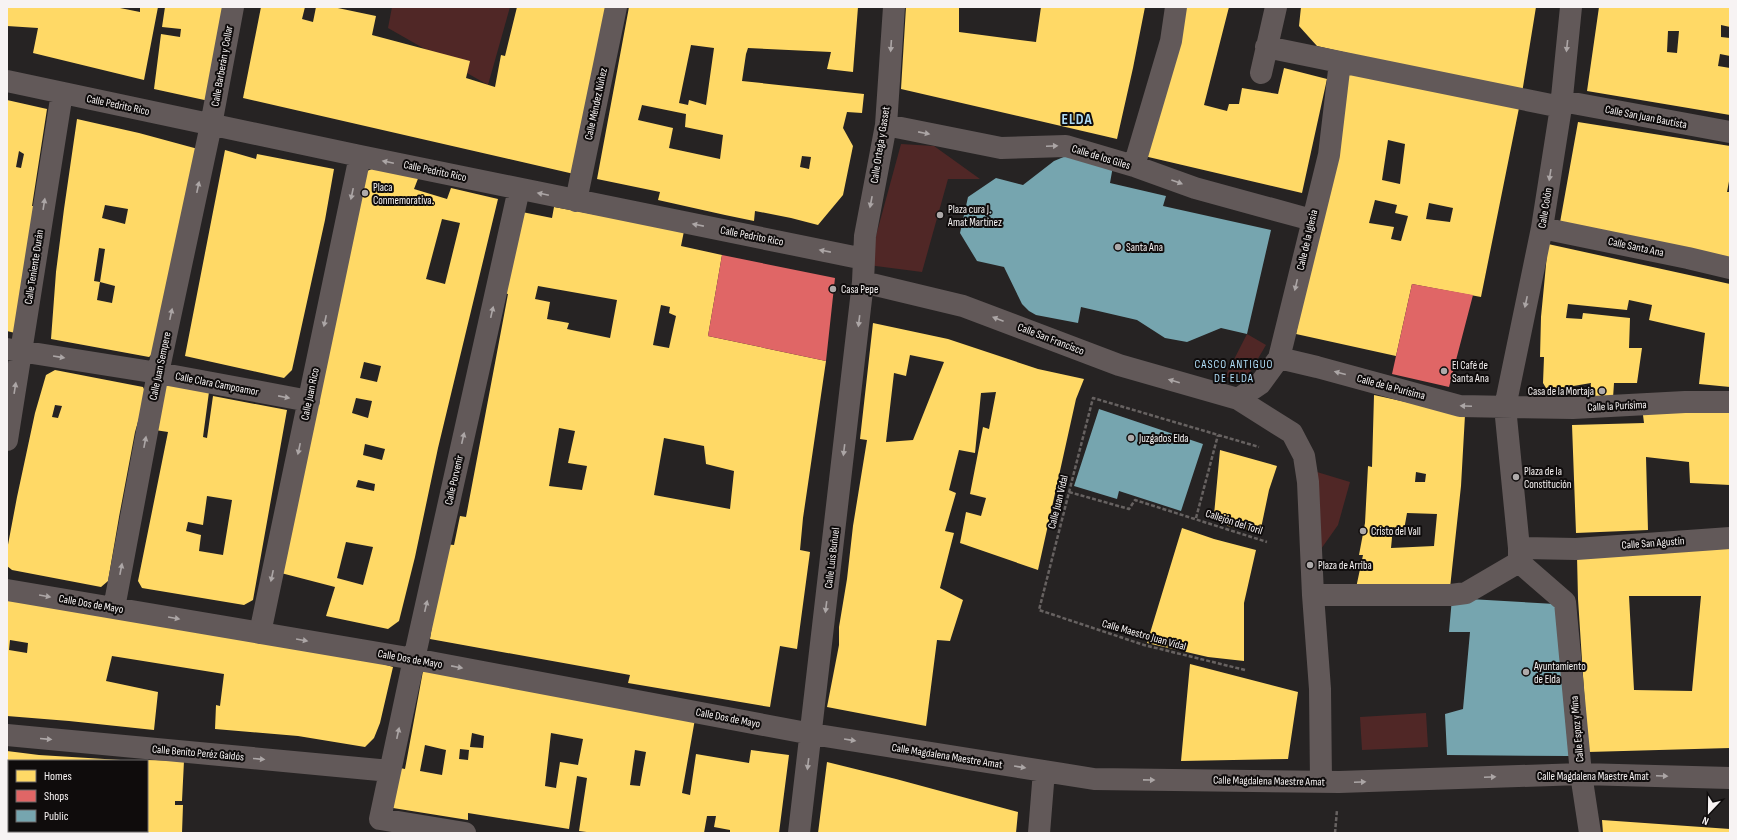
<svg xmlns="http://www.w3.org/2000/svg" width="1737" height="840" font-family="'Sofia Sans Condensed',sans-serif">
  <rect width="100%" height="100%" fill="#262323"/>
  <path fill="#502726" d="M392 7H510L488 85 388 28Z
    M901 144 934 146 980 179H948L922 272 868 265Z
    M1247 334 1266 345 1246 379 1225 377Z
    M1317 472 1350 482 1338 525 1321 549Z
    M1426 713 1428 747 1362 750 1360 717Z"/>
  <path fill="#ffd966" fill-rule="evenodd" d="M7 7H115L140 12V7H158L144 80 33 53 38 28 7 26Z
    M165 7H224L209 101 154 89 161 34 180 37 181 29 162 27Z
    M261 7H305L302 19 313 22 316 7H333L376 16 372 35 470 61 466 78 495 87 501 55 505 56 517 7H607L574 174 243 98Z
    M629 7H858L853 72 827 69 831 52 748 48 746 54 742 81 864 94 862 113 847 112 843 128 853 146 843 195 818 225 791 218 755 211 754 221 725 215 658 200 660 192 597 179ZM691 45 714 48 706 105 689 100 688 105 679 103ZM642 105 686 114 685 127 723 135 720 159 669 148 673 128 638 120ZM802 156 811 157 809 169 800 167Z
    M906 7H959V32L1036 42 1041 7H1145L1133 68 1117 139 901 89Z
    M1182 7H1229L1204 105 1227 111 1229 104H1239L1242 88 1278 94 1284 68 1327 79 1302 193 1144 156Z
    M1301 7H1536L1522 93 1317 46 1299 26Z
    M1599 7H1730V27L1721 25V37L1730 38V56L1720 54 1718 66 1730 68V115L1587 91ZM1668 31H1679L1677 53 1667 52Z
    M1347 72 1519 108 1481 297 1412 284 1396 356 1296 334ZM1388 140 1405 144 1400 184 1382 180ZM1375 200 1397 205 1395 213 1408 216 1401 241 1391 239 1394 227 1369 223ZM1429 203 1453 208 1450 222 1426 219Z
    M7 100 47 109 32 206H36L19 334 7 331ZM19 151 24 154 21 168 16 167Z
    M77 119 139 133 198 149 156 350 149 357 51 339 56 272 64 209ZM105 205 128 209 125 224 102 218ZM99 248 105 249 100 282 94 281ZM100 282 115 286 112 303 97 300Z
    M1578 122 1730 146V176L1727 192H1730V258L1559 228Z
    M225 150 256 159 257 154 334 169 325 220 292 370 284 378 185 356Z
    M377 167 419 176 414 189 447 199 451 188 498 199 438 448 415 557 399 621 388 629 326 616 335 587 281 573 367 171ZM442 219 460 223 445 284 426 279ZM364 362 381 366 377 382 360 378ZM356 398 372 401 368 418 352 413ZM365 444 385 449 382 460 363 455ZM358 480 375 484 374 491 356 487ZM346 542 373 547 363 585 337 578Z
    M554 207 684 231 681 246 722 255 708 336 826 361 803 518 800 550 810 552 797 649 780 646 770 707 628 683 630 675 430 639 444 544 454 545 460 516 466 517 508 294 499 292 517 211 552 218ZM538 286 617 300 610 338 567 329 569 323 547 319 550 302 535 299ZM661 305 670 307 669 313 676 316 669 348 653 345ZM559 428 575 431 568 463 587 466 582 490 549 486ZM664 438 704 446 706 464 734 471 730 509 654 495Z
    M1548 244 1730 284V387L1699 384 1705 333 1649 320 1652 305 1629 300 1627 310 1568 304 1566 318 1582 319 1583 313 1630 318 1629 348H1642L1637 383H1614L1613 398 1589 400 1591 383 1550 390 1546 388 1543 383 1544 357H1540L1541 317Z
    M873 323 948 339 1038 369 1084 379 1076 399 1038 570 960 543 966 512 981 516 986 498 970 494 983 427 989 429 996 392 981 393 975 453 959 450 949 490 956 493 945 531 954 533 940 588 963 600 950 641 937 640 926 726 827 707 839 645V627L847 579 853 526 867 440 860 439ZM910 355 944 362 913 440 886 442 894 373 906 376Z
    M55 370 143 387 146 394 135 432 119 517 108 581 101 587 12 570 7 566V550L17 497 35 413 46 375ZM55 405 62 406 58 418 52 417Z
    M162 384 209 392 203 437 207 438 213 396 287 410 253 600 244 605 142 588 138 581 168 432 155 430ZM207 496 232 500 223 555 199 551 201 535 186 531 188 522 203 525Z
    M1374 395 1465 415 1461 486 1450 588H1356L1363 555H1359L1365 523 1368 466 1372 467ZM1416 472 1426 474 1425 482H1415ZM1407 513 1437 514 1434 546 1391 548 1393 527 1404 530Z
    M1730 404V485L1690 483 1689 462 1646 457 1648 530 1576 533 1572 425 1644 423 1642 407Z
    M1220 450 1277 466 1269 490 1260 533 1228 526 1214 515Z
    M1182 528 1214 539 1256 550 1244 603V661L1208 657 1147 643Z
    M1730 547V748L1588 752 1578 599 1577 556ZM1629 596H1701L1692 691 1634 690Z
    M7 596 352 655 393 667 380 723 374 738 365 747 298 736 215 729 216 705 220 706 224 674 112 656 106 681 158 692 154 730 69 721 7 716ZM10 640 28 643 27 653 9 650Z
    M1190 664 1298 692 1288 759 1181 761Z
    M423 671 695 719 682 793 690 795 696 754 749 763 751 750 789 755 779 833H730V830L714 827 716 816H707L704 833H594L579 831 587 778 577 776 569 829 468 813V820L393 808 400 768 405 769ZM472 733 484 736 483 748 470 747ZM551 733 583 739 578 765 560 762 556 788 545 786ZM425 745 446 750 442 775 420 771ZM460 749 469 750 468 760 459 759ZM635 750 646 752 640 786 630 785Z
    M7 751 39 755 121 760V761H9V831H147V760L184 761 182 801H175V805H183L182 833H7Z
    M827 762 896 779 1018 812 1016 833H818Z
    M1602 820 1730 829V833H1603Z"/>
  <path fill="#e06666" d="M722 255 835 278 826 361 708 336Z
    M1412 284 1473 295 1449 387 1392 374Z"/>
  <path fill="#76a5af" d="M1066 156 1113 166 1110 183 1166 196 1163 206 1271 230 1247 334 1221 328 1187 342 1165 338 1137 320 1081 307 1078 323 1036 315 1029 311 1022 304 1004 267 977 261 960 233 968 197 996 178 1023 185 1054 161Z
    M1099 409 1203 444 1181 511 1119 491 1117 499 1074 486Z
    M1452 598 1555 604 1569 756 1447 755 1445 714 1463 709 1470 632H1449Z"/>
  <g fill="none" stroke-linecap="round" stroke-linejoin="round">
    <path stroke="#676261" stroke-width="2.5" stroke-dasharray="4 2" stroke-linecap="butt" d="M1069 492 1129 509 1135 500 1267 542
      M1196 518 1218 435
      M1245 670 1144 645 1039 610 1093 398 1259 447
      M1335 833 1337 810"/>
    <path stroke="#625959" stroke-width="22" d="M1571 7 1561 107 1542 228 1505 407 1519 548V562L1565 602 1581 774 1590 833
      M1266 47 1561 107
      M1261 73 1276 7
      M7 81 360 156 864 259
      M1562 101 1730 132
      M886 125 1001 148 1066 146 1134 166 1195 188 1312 220
      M1134 166 1171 41 1176 7
      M576 201 616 7
      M1542 228 1688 258 1730 268
      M863 282 963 306 1119 365 1238 399 1292 433 1304 456 1308 482 1313 595 1320 689 1321 782
      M7 349 158 373 309 401
      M1279 358 1317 367 1460 406 1573 408 1685 402H1730
      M1238 399 1260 384 1279 358 1329 155 1340 62
      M7 440 62 93
      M1519 548 1576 549 1730 538
      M7 590 414 659 812 734 1094 779 1339 782 1581 774 1730 778
      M1313 595H1451L1466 593 1519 562
      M114 608 158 373 211 125 233 7
      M260 633 360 156
      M7 735 390 771
      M465 833 380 819 414 659 519 189
      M799 833 863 282 865 236 886 125 894 7
      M1039 833 1044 771"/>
  </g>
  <defs><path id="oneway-solid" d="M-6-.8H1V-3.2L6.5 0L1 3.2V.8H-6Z"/></defs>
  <g fill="#aca6a6">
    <use href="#oneway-solid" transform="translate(891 46) rotate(94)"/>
    <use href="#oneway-solid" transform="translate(1567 46) rotate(96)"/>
    <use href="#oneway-solid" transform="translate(924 133) rotate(11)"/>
    <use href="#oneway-solid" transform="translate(1052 146) rotate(-2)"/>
    <use href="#oneway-solid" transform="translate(388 162) rotate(-168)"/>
    <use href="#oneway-solid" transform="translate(1550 175) rotate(99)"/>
    <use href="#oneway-solid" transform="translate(1177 182) rotate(20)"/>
    <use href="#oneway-solid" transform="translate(198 187) rotate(-78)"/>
    <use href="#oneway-solid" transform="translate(352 194) rotate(102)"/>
    <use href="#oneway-solid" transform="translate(543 194) rotate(-168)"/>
    <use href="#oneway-solid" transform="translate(871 202) rotate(101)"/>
    <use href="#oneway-solid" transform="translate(44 204) rotate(-81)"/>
    <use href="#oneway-solid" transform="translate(698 225) rotate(-169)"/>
    <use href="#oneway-solid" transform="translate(825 251) rotate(-169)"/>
    <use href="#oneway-solid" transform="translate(1296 285) rotate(103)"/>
    <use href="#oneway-solid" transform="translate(1526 302) rotate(102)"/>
    <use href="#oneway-solid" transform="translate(492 312) rotate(-77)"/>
    <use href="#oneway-solid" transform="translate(171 314) rotate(-78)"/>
    <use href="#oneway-solid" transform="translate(998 319) rotate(-159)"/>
    <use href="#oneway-solid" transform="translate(325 321) rotate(102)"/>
    <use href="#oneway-solid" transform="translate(859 321) rotate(97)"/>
    <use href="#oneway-solid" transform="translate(59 357) rotate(9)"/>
    <use href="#oneway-solid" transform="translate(1340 373) rotate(-165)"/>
    <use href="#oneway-solid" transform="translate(1174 381) rotate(-164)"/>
    <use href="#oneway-solid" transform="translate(15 388) rotate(-81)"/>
    <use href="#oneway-solid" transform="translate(284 397) rotate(11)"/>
    <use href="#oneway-solid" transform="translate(1466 406) rotate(-177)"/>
    <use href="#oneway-solid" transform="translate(463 438) rotate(-77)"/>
    <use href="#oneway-solid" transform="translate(145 442) rotate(-79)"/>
    <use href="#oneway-solid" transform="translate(299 449) rotate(102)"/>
    <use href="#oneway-solid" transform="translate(844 450) rotate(97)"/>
    <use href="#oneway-solid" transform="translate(121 569) rotate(-79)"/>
    <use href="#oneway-solid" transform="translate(272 576) rotate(102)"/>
    <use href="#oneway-solid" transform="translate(45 596) rotate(10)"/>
    <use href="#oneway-solid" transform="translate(426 606) rotate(-77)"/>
    <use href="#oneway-solid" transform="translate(826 607) rotate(97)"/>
    <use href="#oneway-solid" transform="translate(174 618) rotate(10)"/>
    <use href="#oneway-solid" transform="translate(302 640) rotate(10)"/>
    <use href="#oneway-solid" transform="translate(457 667) rotate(11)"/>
    <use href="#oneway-solid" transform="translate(398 733) rotate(-78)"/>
    <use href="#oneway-solid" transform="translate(46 739) rotate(5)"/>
    <use href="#oneway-solid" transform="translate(850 740) rotate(9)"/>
    <use href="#oneway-solid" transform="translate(259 759) rotate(5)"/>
    <use href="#oneway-solid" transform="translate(808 764) rotate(97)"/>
    <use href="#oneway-solid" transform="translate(1020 767) rotate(9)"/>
    <use href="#oneway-solid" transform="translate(1662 776) rotate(2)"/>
    <use href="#oneway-solid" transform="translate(1490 777) rotate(-2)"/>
    <use href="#oneway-solid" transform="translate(1149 780) rotate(1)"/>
    <use href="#oneway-solid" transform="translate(1360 782) rotate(-2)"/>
  </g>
  <g fill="#aeaaaa" stroke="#0f0c0c" stroke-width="1.5">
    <circle cx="365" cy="193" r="4"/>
    <circle cx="940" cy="215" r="4"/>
    <circle cx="1118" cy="247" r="4"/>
    <circle cx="833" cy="289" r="4"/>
    <circle cx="1444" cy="371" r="4"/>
    <circle cx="1602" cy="391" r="4"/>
    <circle cx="1131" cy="438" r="4"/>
    <circle cx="1516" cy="477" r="4"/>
    <circle cx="1363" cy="531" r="4"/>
    <circle cx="1310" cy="565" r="4"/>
    <circle cx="1526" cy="672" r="4"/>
  </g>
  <g text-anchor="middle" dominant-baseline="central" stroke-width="4" stroke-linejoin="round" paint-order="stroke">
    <g font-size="11" fill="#f7f3f3" stroke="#0f0c0c">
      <text transform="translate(222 66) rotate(-80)">Calle Barberán y Collar</text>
      <text transform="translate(596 104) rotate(-78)">Calle Méndez Núñez</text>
      <text transform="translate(118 105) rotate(12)">Calle Pedrito Rico</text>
      <text transform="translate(1646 117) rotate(11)">Calle San Juan Bautista</text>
      <text transform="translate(880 145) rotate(-81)">Calle Ortega y Gasset</text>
      <text transform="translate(1101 157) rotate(17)">Calle de los Giles</text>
      <text transform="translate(435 171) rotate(12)">Calle Pedrito Rico</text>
      <text transform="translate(1545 208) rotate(-81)">Calle Colón</text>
      <text transform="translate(752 236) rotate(11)">Calle Pedrito Rico</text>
      <text transform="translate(1307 240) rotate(-77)">Calle de la Iglesia</text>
      <text transform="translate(1636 247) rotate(12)">Calle Santa Ana</text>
      <text transform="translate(34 267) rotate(-81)">Calle Teniente Durán</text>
      <text transform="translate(1051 339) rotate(21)">Calle San Francisco</text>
      <text transform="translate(160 366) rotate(-78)">Calle Juan Sempere</text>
      <text transform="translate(217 384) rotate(11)">Calle Clara Campoamor</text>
      <text transform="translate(1391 387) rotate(15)">Calle de la Purísima</text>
      <text transform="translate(310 394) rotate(-78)">Calle Juan Rico</text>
      <text transform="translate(1617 406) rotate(-3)">Calle la Purísima</text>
      <text transform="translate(454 480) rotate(-77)">Calle Porvenir</text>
      <text transform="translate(1058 502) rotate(-76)">Calle Juan Vidal</text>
      <text transform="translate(1234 522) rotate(18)">Callejón del Toril</text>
      <text transform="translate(1653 543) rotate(-4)">Calle San Agustín</text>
      <text transform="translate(832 558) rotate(-83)">Calle Luis Buñuel</text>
      <text transform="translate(91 604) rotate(10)">Calle Dos de Mayo</text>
      <text transform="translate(1144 635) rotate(16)">Calle Maestro Juan Vidal</text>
      <text transform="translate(410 659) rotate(10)">Calle Dos de Mayo</text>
      <text transform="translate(728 718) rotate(11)">Calle Dos de Mayo</text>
      <text transform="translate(1577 729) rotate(-95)">Calle Espoz y Mina</text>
      <text transform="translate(198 753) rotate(5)">Calle Benito Peréz Galdós</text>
      <text transform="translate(947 756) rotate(9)">Calle Magdalena Maestre Amat</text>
      <text x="1593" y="776">Calle Magdalena Maestre Amat</text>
      <text transform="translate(1269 781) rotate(1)">Calle Magdalena Maestre Amat</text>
    </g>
    <g font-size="11" fill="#f7f3f3" stroke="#0f0c0c" text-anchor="start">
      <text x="373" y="187">Placa<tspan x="373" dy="13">Conmemorativa.</tspan></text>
      <text x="948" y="209">Plaza cura J.<tspan x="948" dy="13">Amat Martínez</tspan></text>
      <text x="1126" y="247">Santa Ana</text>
      <text x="841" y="289">Casa Pepe</text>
      <text x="1452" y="365">El Café de<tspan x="1452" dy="13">Santa Ana</tspan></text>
      <text x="1594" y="391" text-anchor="end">Casa de la Mortaja</text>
      <text x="1139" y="438">Juzgados Elda</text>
      <text x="1524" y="471">Plaza de la<tspan x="1524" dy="13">Constitución</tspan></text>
      <text x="1371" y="531">Cristo del Vall</text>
      <text x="1318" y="565">Plaza de Arriba</text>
      <text x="1534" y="666">Ayuntamiento<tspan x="1534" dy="13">de Elda</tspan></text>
    </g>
    <g font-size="12" letter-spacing="1" fill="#aedcf6" stroke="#0f0c0c">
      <text x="1234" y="364">CASCO ANTIGUO<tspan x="1234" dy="14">DE ELDA</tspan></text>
    </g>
    <g font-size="15" font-weight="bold" letter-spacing="1" fill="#aedcf6" stroke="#0f0c0c">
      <text x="1077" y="119">ELDA</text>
    </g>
  </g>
  <rect width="1737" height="840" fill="none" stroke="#f7f3f3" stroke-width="16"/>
  <rect x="8" y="760" width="140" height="72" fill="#0f0c0c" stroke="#6c6868"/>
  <rect x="16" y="770" width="20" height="12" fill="#ffd966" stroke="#6c6868"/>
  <text x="44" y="780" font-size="12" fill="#f7f3f3">Homes</text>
  <rect x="16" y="790" width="20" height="12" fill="#e06666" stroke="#6c6868"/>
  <text x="44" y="800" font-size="12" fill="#f7f3f3">Shops</text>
  <rect x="16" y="810" width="20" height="12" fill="#76a5af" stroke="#6c6868"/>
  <text x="44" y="820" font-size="12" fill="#f7f3f3">Public</text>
  <g transform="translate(1709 812) rotate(202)" stroke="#0f0c0c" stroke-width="3" paint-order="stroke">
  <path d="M0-3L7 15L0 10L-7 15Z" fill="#f7f3f3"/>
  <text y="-6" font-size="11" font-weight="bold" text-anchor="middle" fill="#f7f3f3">N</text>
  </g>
</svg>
